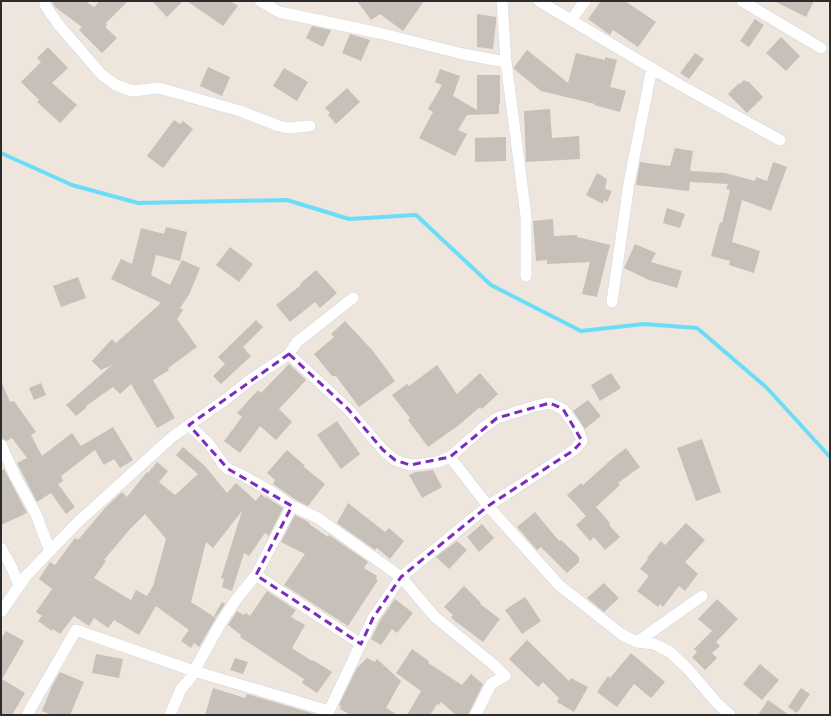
<svg xmlns="http://www.w3.org/2000/svg" width="831" height="716" font-family="Signika,sans-serif">
  <rect width="100%" height="100%" fill="#eee5dd"/>
  <g fill="none" stroke-linecap="round" stroke-linejoin="round">
    <path stroke="#6adef6" stroke-width="4" d="M1 153 72 185 138 203 287 200 349 219 416 215 491 285 581 331 644 324 697 328 767 388 830 457"/>
  </g>
  <path fill="#c6c0b8" fill-rule="evenodd" d="M52 1H85L94 7 100 1H128L106 23 107 25 105 27 117 38 102 53 79 30 82 27 55 7Z
    M152 1H183L167 17Z
    M187 1H230L238 6 223 26Z
    M357 1H424L403 31 380 14 371 20Z
    M601 1H625L656 22 638 47 613 30 610 35 588 19Z
    M774 1H814L806 17Z
    M477 14 496 17V23L493 49 477 47Z
    M755 19 764 25 749 47 740 41Z
    M312 26 331 30 323 47 306 38Z
    M350 34 370 40 361 61 342 53Z
    M781 37 800 56 786 71 766 53Z
    M48 47 68 68 52 83 77 105 60 123 37 102 39 100 21 82 41 62 37 58Z
    M527 50 568 83 576 53 605 60V57L617 60 610 87 626 91 620 112 594 105 595 104 541 91 514 69V67Z
    M695 53 704 59 689 79 680 73Z
    M208 67 230 77 222 96 200 86Z
    M284 68 308 82 297 101 273 86Z
    M440 69 460 76 453 96 477 110V75H500V104H499V114L467 115 458 130 467 134 455 156 419 138 433 112 428 109 442 85 435 82Z
    M744 80 747 82 748 81 763 97 747 113 728 94 739 83 740 84Z
    M347 88 360 102 336 124 328 115 330 113 325 108Z
    M550 109 552 138 579 136 580 159 526 162 524 111Z
    M174 120 180 124 183 121 193 129 163 168 147 156Z
    M506 137V161L475 162V138Z
    M675 148 693 151 690 170H691V171L725 173 755 181 756 177 767 181 773 162 787 167 771 211 742 200 732 242 760 251 754 273 729 265 730 261 711 256 720 222 722 223 730 190 726 189 728 184 690 182 689 191 636 185 640 162 670 166Z
    M597 173 607 179 605 189 612 191 607 202 604 200 603 204 586 195Z
    M667 208 685 214 680 228 663 223Z
    M553 219 554 236 577 235V237L610 245 597 297 582 294 590 262 547 264V260L536 261 533 221Z
    M166 227 187 232 180 261 156 255 151 275 170 285 182 260 200 268 189 295 180 308 183 310 177 319 197 347 168 368 169 370 153 380 175 418 157 428 131 384 120 394 113 387 86 406 87 407 76 416 66 405 112 365 101 370 92 361 112 339 116 343 161 303 111 279 121 259 132 264 141 228 164 234Z
    M635 244 656 253 651 262 682 271 677 288 649 280 624 268Z
    M230 247 253 264 239 282 216 265Z
    M316 270 337 293 320 308 315 302 290 322 276 305 301 285 300 284Z
    M78 277 86 298 61 307 53 286Z
    M256 320 263 327 243 347 251 356 221 384 213 376 225 364 218 357Z
    M345 321 373 351 395 381 359 407 336 376H332L314 354 334 337 331 334Z
    M289 364 306 380 279 409 292 422 276 440 260 426 240 453 224 441 242 417 237 413 258 390 261 393Z
    M437 365 457 394 480 373 498 394 482 409 480 407 459 425 428 447 408 420 410 418 392 395 407 384 409 386Z
    M611 373 621 388 600 401 591 385Z
    M1 381 10 402 14 401 36 432 31 435 42 456 72 433 81 446 113 427 133 460 120 468 114 459 104 465 95 450 61 476 63 481 58 484 75 507 66 514 51 493 37 502 17 463 27 458 12 438 7 441 1 438Z
    M41 383 46 395 34 400 29 388Z
    M588 400 601 416 585 429 573 411Z
    M337 421 360 454 341 469 317 435Z
    M702 439 721 492 696 501 677 448Z
    M183 447 205 466 227 493 236 483 256 501 261 494 265 498 266 497 268 498 283 508 269 536 265 533 249 556 244 553 232 591 222 587 224 579 221 578 242 511 213 548 206 542 191 602 216 618 199 647 194 643 191 648 181 641 189 630 156 606 139 635 114 620 108 628 94 618 89 626 74 616 60 634 53 629 52 631 38 621 42 616 36 612 52 589 39 579 50 562 55 565 75 538 78 540 105 508 122 492 127 497 147 472 148 473 157 462 168 471 159 482 175 495 198 474 176 455ZM145 514 166 539 153 586 147 596 136 590 131 600 94 578 106 561 104 560 130 529Z
    M626 448 640 467 618 483 620 485 596 507 610 523 609 525 620 537 605 550 594 537 590 541 576 525 586 516 567 495 581 483 583 485 613 458Z
    M287 450 305 466 304 467 325 484 308 506 296 500 273 484 275 480 267 473Z
    M4 469 27 513 1 525V471Z
    M433 470 442 487 422 498 409 475 416 472Z
    M348 503 385 532 389 528 404 541 390 559 377 548 375 550 337 523Z
    M535 512 559 541 561 540 579 557V562L567 573 541 547 537 550 517 527Z
    M295 515 310 523 309 524 328 537 329 535 368 562 364 568 377 576 376 579 378 580 348 626 284 585 305 554 281 542Z
    M686 523 705 540 685 562 698 574 685 591 679 586 663 607 660 604 658 607 637 591 649 576 640 569 648 559 647 558 661 541 665 545Z
    M482 524 494 538 479 552 467 537Z
    M457 541 467 550 449 569 436 557Z
    M604 583 619 598 604 612 587 598Z
    M464 586 481 603 480 604 500 619 483 642 455 621 451 617 453 615 444 607Z
    M267 591 296 610 291 617 305 625 292 648 312 661 313 660 332 672 317 693 302 683 304 679 240 637 241 635 228 625 237 611 244 615 246 613 250 616Z
    M525 597 541 621 522 634 505 610Z
    M395 599 413 613 397 633 392 629 381 645 371 639 381 619Z
    M717 599 738 619 716 642 720 646 712 653 717 658 705 670 692 657 697 652 694 649 712 631 698 619Z
    M222 602 225 604 216 617 214 616Z
    M6 631 24 641 2 679 25 693 12 715H1V639Z
    M527 640 569 681 571 678 588 687 574 712 557 702 559 698 543 682 538 687 509 659Z
    M412 649 429 661 428 663 462 685 471 674 483 684 468 715H456L441 702 439 705 437 704 430 715H407L421 691 396 673Z
    M631 653 665 682 651 698 634 684 617 707 597 692 608 676 610 678Z
    M96 654 123 659 119 678 92 673Z
    M235 658 248 662 243 674 230 670Z
    M367 658 375 662 377 659 401 681 386 708 398 715H351L340 709 341 706 339 705 357 668Z
    M760 664 779 680 762 700 743 684Z
    M60 672 84 682 70 715H52L42 711 52 686Z
    M213 688 245 698 247 694 318 715H205Z
    M801 688 810 694 797 713 788 707Z
    M768 700 789 715H758Z"/>
  <g fill="none" stroke-linecap="round" stroke-linejoin="round">
    <g stroke="#d2d7e5" stroke-width="12">
      <path id="street" d="M45 1V5L58 24 102 75 116 85 132 91 159 88 240 111 279 126 288 128 310 126
        M260 1 279 12 379 33 463 54 506 62
        M502 1 506 62 526 216V276
        M539 1 680 85 780 140
        M742 1 821 48
        M571 20 585 1
        M612 302 629 183 652 68
        M289 354 348 409 383 450 395 460 410 465 422 464 437 462 450 457 484 427 497 418 535 406 550 403 563 409 578 430 582 441 574 450 488 506 401 577 373 618 327 715
        M189 425 209 444 223 464 228 469 240 474 272 492 292 506 318 518 401 577 435 617 494 665 505 676 491 684 479 708 475 715
        M1 445 15 476 36 514 50 551
        M450 457 488 506 559 585 621 634 637 642 702 596
        M1 548 12 568 19 586
        M256 575 361 644
        M1 612 26 576 78 522 172 437 225 400 250 380 289 354 297 342 353 298
        M637 642 654 644 670 652 688 669 716 702 730 715
        M27 715 76 630 194 671 329 711
        M170 715 181 689 189 680 219 626 235 601 256 575 292 506"/>
    </g>
    <use href="#street" stroke="#fff" stroke-width="11"/>
  </g>
  <path fill="none" stroke="#7b2cbf" stroke-width="3" stroke-dasharray="8 5" stroke-linejoin="round" d="M289 354 348 409 383 450 395 460 410 465 450 457 497 418 550 403 563 409 582 441 574 450 488 506 401 577 373 618 361 644 256 575 292 506 228 469 189 425Z"/>
  <rect width="831" height="716" fill="none" stroke="#2c2c2c" stroke-width="4"/>
</svg>
